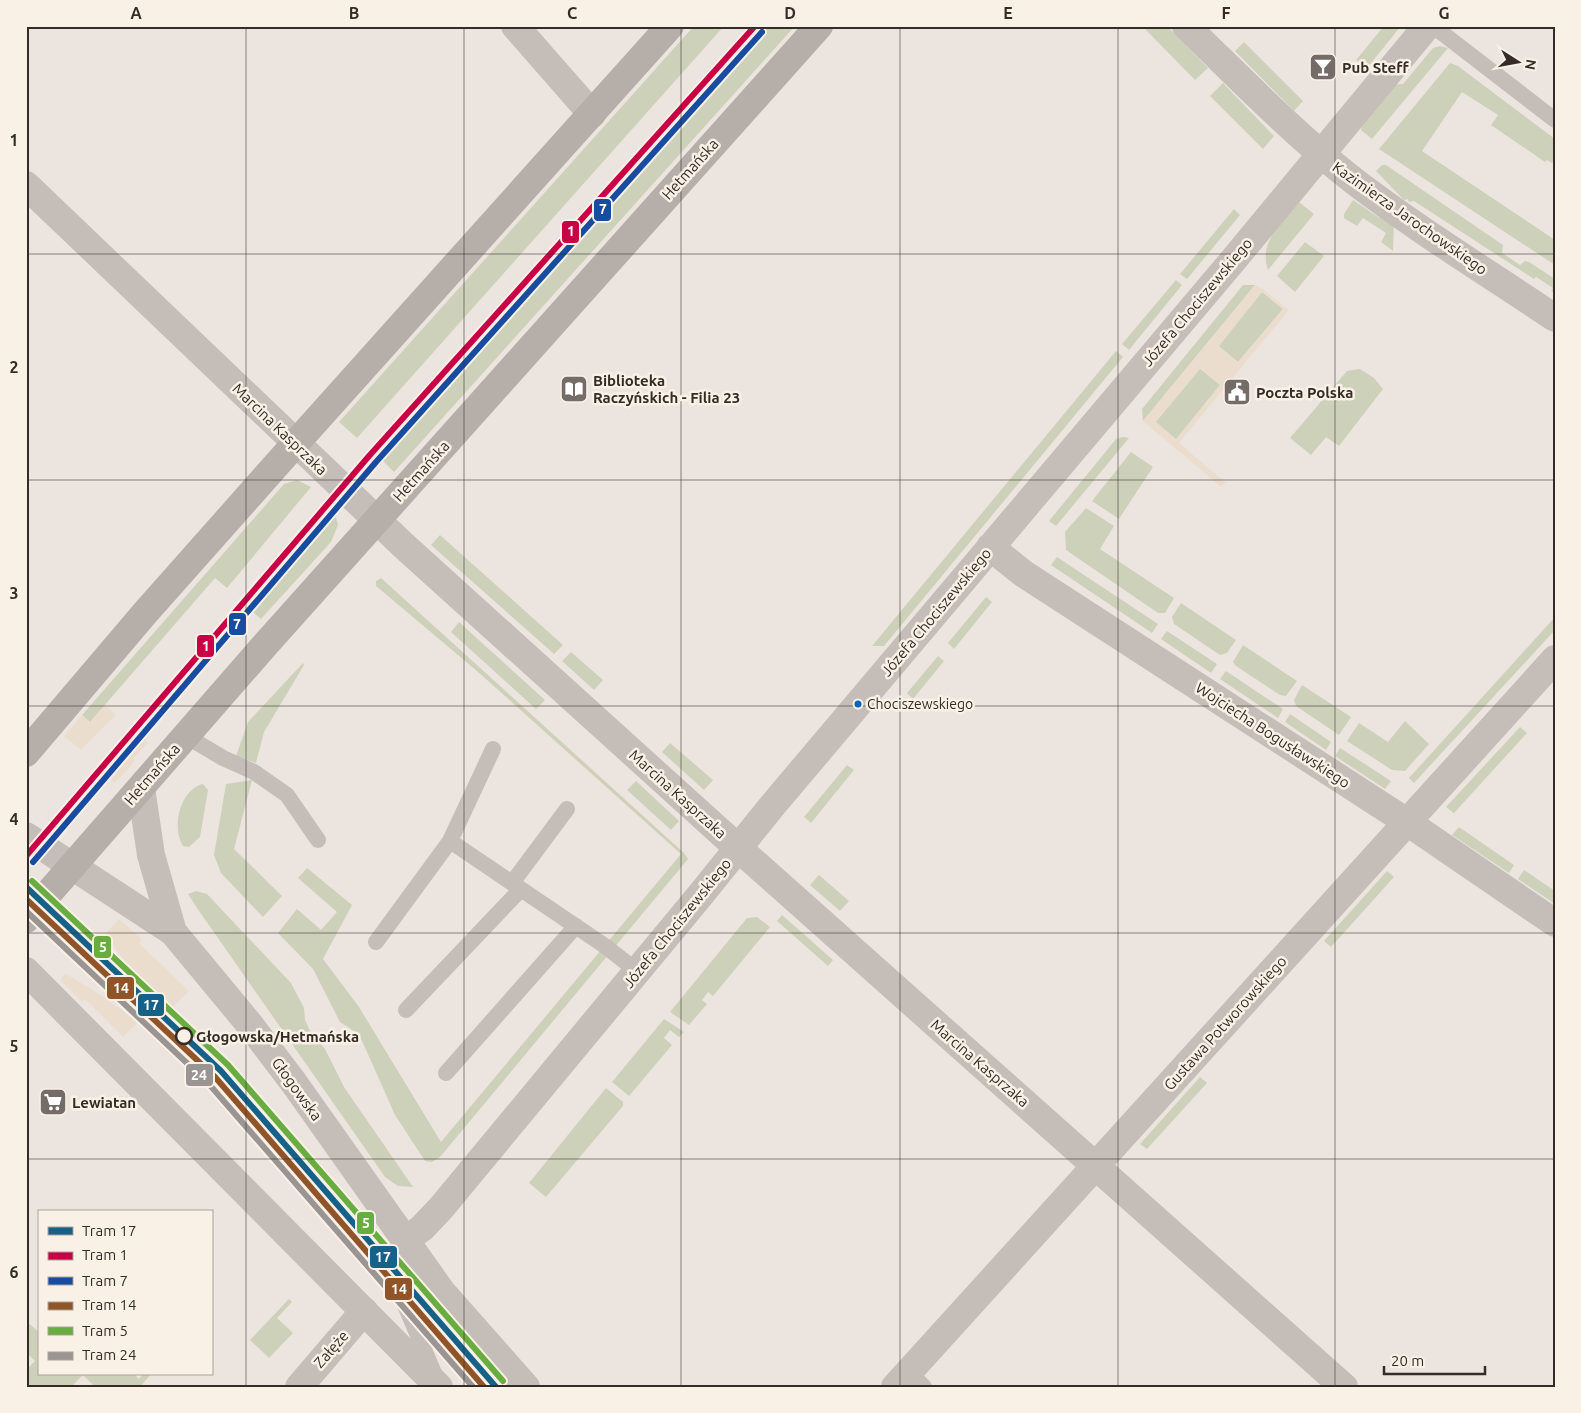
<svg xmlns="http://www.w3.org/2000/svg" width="1581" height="1413" font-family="Ubuntu,sans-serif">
  <rect width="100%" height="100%" fill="#ece5df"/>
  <path fill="#cdd1b9" d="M694 26H724L357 438 339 422Z
    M768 26H795L394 472 376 454Z
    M1142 26H1167L1208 68 1195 80Z
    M1384 26H1401L1367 68 1356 60Z
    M1244 42 1303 101 1294 111 1235 51Z
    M1440 46 1448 48 1372 139 1361 130 1364 119 1389 85 1403 84 1433 48Z
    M1450 63 1458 66 1555 139V159L1552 163 1547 160 1545 162 1491 125 1498 115 1462 92 1422 151 1555 240V265L1379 149Z
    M1223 83 1274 136 1263 149 1210 96Z
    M1382 165H1386L1503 245 1502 253 1520 265 1525 261 1529 262 1555 279V293L1551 291 1553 288 1536 277 1534 279 1414 201 1409 202 1408 199 1404 200 1376 171Z
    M1353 200 1378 217 1394 223 1393 251 1381 242 1386 233 1363 218 1357 226 1344 218V214Z
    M1299 202 1314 214 1268 270C1258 242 1282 222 1299 202Z
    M1234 209 1240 215 1187 279 1180 274Z
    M1305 242 1324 256 1295 292 1277 276Z
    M1176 280 1182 285 1129 350 1122 344Z
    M1243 285H1255L1143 421 1142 409Z
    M1262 292 1283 309 1238 362 1218 346Z
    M1116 351 1123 357 884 646H872Z
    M1200 368 1220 385 1176 440 1155 422Z
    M1360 369 1374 378 1383 389 1339 446 1326 437 1311 455 1290 438 1347 371Z
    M1123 437 1129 438 1056 526 1049 521 1116 439Z
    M1131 452 1153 467 1119 519 1092 501Z
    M297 480 311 487 227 588 215 578 90 722 82 715 284 484Z
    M1086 508 1114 526 1100 549 1174 598 1165 613H1158L1066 550 1065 532Z
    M334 510 338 525 331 542 261 619 248 608Z
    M440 535 563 645 554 654 431 545Z
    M1057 557 1158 624 1152 633 1051 565Z
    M381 578 684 853 688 859 440 1157 432 1162 425 1161 395 1115 363 1043 357 1033 340 1022 313 969 278 933 297 909 321 930 337 912 298 878 307 868 352 905 323 959 359 1007 441 1142 681 854 477 671 376 586V581Z
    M986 597 992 602 954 649 948 643Z
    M1181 603 1236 640 1227 653 1220 655 1174 624 1172 617Z
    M1555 617V630L1414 783 1409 778Z
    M459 622 545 700 536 709 451 632Z
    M1167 631 1217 664 1211 673 1161 639Z
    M1243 645 1297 681 1286 696 1280 695 1236 666 1233 662Z
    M571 652 603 680 594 690 562 661Z
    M938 656 944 661 913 699 907 693Z
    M303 663 304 665 264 732 256 763 236 756 248 722Z
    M1226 671 1283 709 1278 718 1220 679Z
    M1302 685 1351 717 1339 735 1296 706 1294 700Z
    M1290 714 1331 742 1326 750 1285 722Z
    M1405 721 1429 744 1405 771 1392 770 1347 741 1359 723 1388 742Z
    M1520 727 1527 733 1454 813 1446 807Z
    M670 743 713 780 704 790 662 752Z
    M1340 748 1391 781 1385 789 1335 756Z
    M847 765 854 770 811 823 804 817Z
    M252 780 234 849 282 896 263 917 221 873 214 855 226 784Z
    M636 781 679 821 671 830 627 790Z
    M203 784 208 790 200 837 189 847 183 846C171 828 180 789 203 784Z
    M1459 827 1514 865 1509 873 1452 835Z
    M1524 870 1555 891V904L1518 879Z
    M1387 871 1394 877 1331 947 1324 941Z
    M819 875 849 901 840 911 810 885Z
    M196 891 207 894 291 983 304 1008 305 1020 311 1033 325 1049 344 1087 413 1187 398 1186 385 1177 197 908 188 894Z
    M782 915 833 960 828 966 777 921Z
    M757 917 770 927 713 996 708 992 702 1000 707 1004 689 1025 670 1012 747 918Z
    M664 1019 684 1032 679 1037 670 1030 664 1038 672 1045 629 1096 612 1082Z
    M1200 1077 1207 1083 1147 1149 1140 1144Z
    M606 1088 623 1102V1106L546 1197 529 1183Z
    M289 1299 292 1302 277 1318 293 1333 269 1358 250 1340Z
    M26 1321 39 1332V1374H134L139 1379 143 1374H151L140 1387H95L83 1375 71 1387H26V1370L35 1361 26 1352Z"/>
  <path fill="#eaddce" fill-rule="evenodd" d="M1255 285 1264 290 1289 310 1179 443 1226 483 1221 487 1143 421ZM1262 292 1283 309 1238 362 1219 346ZM1200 369 1220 385 1176 439 1156 422Z
    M105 705 116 715 81 750 64 736 82 715 90 722Z
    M140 735 148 742 133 759 135 761 115 783 109 778Z
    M119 919 142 939 139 943 189 991 171 1009 123 959 105 934Z
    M66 974 93 990 138 1022 123 1037 85 999 82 1002 60 980Z"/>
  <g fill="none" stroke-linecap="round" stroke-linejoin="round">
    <path stroke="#c5beb8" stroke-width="16" d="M1433 26 1555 120
      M186 736 223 758 254 772 287 795 318 840
      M493 749 450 841 605 946 637 971
      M512 883 567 809
      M31 903 148 1010 215 1075 280 1149 396 1284 434 1373
      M376 942 450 841
      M406 1010 521 889
      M446 1073 576 926
      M396 1284 450 1310
      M909 1372 924 1387"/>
    <path stroke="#c5beb8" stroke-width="28" d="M515 26 592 114
      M1186 26C1241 79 1294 134 1354 181 1418 230 1488 273 1555 318
      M26 185 403 545 738 848 1344 1387
      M990 547 1024 574 1407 822 1555 923
      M404 1241 422 1228 441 1208 702 893 772 806 1235 258 1427 26
      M299 1387 364 1311
      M895 1387 1555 659"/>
    <path stroke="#c5beb8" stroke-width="28" d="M141 788 151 855 173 932
      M26 836 173 932 250 1025 294 1083 442 1292 526 1387
      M26 971 439 1387"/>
    <path stroke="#b6aea9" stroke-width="28" d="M26 753 145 613 295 444 670 26
      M26 919 265 645 819 26"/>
    <g stroke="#f9f0e6" stroke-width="10">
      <path id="tram-1" d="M26 887 221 1071 496 1387"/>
    </g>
    <g stroke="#f9f0e6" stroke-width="10">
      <path id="tram-2" d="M26 856 369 456 755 26"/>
    </g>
    <g stroke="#f9f0e6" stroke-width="10">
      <path id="tram-3" d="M33 862 376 462 762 32"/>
    </g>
    <g stroke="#f9f0e6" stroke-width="10">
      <path id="tram-4" d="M26 899 215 1077 484 1387"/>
    </g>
    <g stroke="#f9f0e6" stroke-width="10">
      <path id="tram-5" d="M32 881 228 1065 503 1381"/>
    </g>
    <g stroke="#f9f0e6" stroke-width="10">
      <path id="tram-6" d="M26 911 208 1083 473 1387"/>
    </g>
    <use href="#tram-1" stroke="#166187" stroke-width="6"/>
    <use href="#tram-2" stroke="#ca0047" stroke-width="6"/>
    <use href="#tram-3" stroke="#174ca1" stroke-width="6"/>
    <use href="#tram-4" stroke="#915429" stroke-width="6"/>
    <use href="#tram-5" stroke="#69ad41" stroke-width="6"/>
    <use href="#tram-6" stroke="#9a9593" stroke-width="6"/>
  </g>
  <path fill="none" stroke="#352b27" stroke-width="1" stroke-opacity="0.55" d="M246 26V1387M464 26V1387M681 26V1387M900 26V1387M1118 26V1387M1335 26V1387M26 254H1555M26 480H1555M26 706H1555M26 933H1555M26 1159H1555"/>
  <defs>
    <g id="bar-square" transform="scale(1.4375)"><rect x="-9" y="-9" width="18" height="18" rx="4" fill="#756c67" stroke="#f9f0e6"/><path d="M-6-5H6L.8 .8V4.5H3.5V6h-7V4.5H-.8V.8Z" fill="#fff"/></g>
    <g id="library-square" transform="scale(1.4375)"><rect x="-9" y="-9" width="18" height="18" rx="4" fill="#756c67" stroke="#f9f0e6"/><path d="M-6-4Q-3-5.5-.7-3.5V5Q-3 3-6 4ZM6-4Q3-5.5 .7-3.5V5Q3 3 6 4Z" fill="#fff"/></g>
    <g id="civic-square" transform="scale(1.4375)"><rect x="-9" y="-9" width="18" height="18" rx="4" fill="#756c67" stroke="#f9f0e6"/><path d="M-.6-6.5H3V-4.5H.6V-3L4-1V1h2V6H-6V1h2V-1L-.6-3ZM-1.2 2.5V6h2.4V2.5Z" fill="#fff"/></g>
    <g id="supermarket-square" transform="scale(1.4375)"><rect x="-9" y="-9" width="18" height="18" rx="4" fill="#756c67" stroke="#f9f0e6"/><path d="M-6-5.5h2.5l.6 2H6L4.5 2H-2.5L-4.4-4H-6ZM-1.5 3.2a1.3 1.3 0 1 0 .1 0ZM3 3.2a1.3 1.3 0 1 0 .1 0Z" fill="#fff"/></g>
  </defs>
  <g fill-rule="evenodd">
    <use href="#bar-square" x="1323" y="67"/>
    <use href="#library-square" x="574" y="389"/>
    <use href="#civic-square" x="1237" y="392"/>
    <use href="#supermarket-square" x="53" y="1102"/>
  </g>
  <circle fill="#0065bd" stroke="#f9f0e6" stroke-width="2" cx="858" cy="704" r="4.5"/>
  <circle fill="#f9f0e6" stroke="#352b27" stroke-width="2.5" cx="184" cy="1036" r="8"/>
  <g text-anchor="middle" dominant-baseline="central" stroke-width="5" stroke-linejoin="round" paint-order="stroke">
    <g font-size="14" fill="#352b27" stroke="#f9f0e6" text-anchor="start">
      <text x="867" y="704">Chociszewskiego</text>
    </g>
    <g font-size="15" font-weight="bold" fill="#352b27" stroke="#f9f0e6" text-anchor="start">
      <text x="1342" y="67">Pub Steff</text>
      <text x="593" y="380">Biblioteka<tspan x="593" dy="17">Raczyńskich - Filia 23</tspan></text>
      <text x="1256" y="392">Poczta Polska</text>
      <text x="72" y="1102">Lewiatan</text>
    </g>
    <g font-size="15" fill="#352b27" stroke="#f9f0e6">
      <text transform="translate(690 169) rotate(-48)">Hetmańska</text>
      <text transform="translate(1410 218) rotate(35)">Kazimierza Jarochowskiego</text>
      <text transform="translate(1197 302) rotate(-50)">Józefa Chociszewskiego</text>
      <text transform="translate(280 429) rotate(44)">Marcina Kasprzaka</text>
      <text transform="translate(421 471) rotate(-48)">Hetmańska</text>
      <text transform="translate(936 612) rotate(-50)">Józefa Chociszewskiego</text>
      <text transform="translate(1273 735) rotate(33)">Wojciecha Bogusławskiego</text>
      <text transform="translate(152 774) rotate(-49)">Hetmańska</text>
      <text transform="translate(678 794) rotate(42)">Marcina Kasprzaka</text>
      <text transform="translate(677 923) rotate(-51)">Józefa Chociszewskiego</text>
      <text transform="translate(1225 1023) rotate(-48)">Gustawa Potworowskiego</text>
      <text transform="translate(980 1063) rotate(41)">Marcina Kasprzaka</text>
      <text transform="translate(297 1089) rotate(54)">Głogowska</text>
      <text transform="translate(331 1349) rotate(-49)">Załęże</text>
    </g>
    <g font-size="15" font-weight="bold" fill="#352b27" stroke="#f9f0e6" text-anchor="start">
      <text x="196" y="1036">Głogowska/Hetmańska</text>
    </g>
  </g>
  <g stroke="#f9f0e6" stroke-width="2">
    <rect x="593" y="198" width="19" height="24" rx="5" fill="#174ca1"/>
    <rect x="561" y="220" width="19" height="24" rx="5" fill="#ca0047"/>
    <rect x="228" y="612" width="19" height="24" rx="5" fill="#174ca1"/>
    <rect x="196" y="634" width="19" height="24" rx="5" fill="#ca0047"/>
    <rect x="93" y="935" width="19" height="24" rx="5" fill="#69ad41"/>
    <rect x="106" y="976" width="29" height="24" rx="5" fill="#915429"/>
    <rect x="137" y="993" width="28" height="24" rx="5" fill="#166187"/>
    <rect x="185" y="1063" width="29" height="24" rx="5" fill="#9a9593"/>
    <rect x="356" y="1211" width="19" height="24" rx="5" fill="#69ad41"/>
    <rect x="369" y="1245" width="29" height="24" rx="5" fill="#166187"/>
    <rect x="384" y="1277" width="29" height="24" rx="5" fill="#915429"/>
  </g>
  <g font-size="14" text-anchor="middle" font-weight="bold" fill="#fff">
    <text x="603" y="214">7</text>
    <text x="571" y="236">1</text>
    <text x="237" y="629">7</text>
    <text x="206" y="651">1</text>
    <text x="103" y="952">5</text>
    <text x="121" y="993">14</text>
    <text x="151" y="1010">17</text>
    <text x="199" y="1080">24</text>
    <text x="366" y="1228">5</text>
    <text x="383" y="1262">17</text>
    <text x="399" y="1294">14</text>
  </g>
  <rect width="1581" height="1413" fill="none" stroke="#f9f0e6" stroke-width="55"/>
  <rect x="38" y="1210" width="175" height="165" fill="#f9f0e6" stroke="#aba19a"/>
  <rect x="48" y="1227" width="25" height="8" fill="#166187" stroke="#aba19a"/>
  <text x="82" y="1236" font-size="15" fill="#352b27">Tram 17</text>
  <rect x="48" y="1252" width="25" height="8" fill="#ca0047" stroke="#aba19a"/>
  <text x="82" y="1260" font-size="15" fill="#352b27">Tram 1</text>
  <rect x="48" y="1277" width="25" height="8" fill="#174ca1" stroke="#aba19a"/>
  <text x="82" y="1286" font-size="15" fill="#352b27">Tram 7</text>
  <rect x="48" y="1302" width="25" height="8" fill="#915429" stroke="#aba19a"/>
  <text x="82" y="1310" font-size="15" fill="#352b27">Tram 14</text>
  <rect x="48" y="1327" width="25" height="8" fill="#69ad41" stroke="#aba19a"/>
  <text x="82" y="1336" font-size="15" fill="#352b27">Tram 5</text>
  <rect x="48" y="1352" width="25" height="8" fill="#9a9593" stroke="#aba19a"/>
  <text x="82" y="1360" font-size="15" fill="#352b27">Tram 24</text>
  <g transform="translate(1518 62) rotate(101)" stroke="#f9f0e6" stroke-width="4" paint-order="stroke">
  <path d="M0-4L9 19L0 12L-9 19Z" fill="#352b27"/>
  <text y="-8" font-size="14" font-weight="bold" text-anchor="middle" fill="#352b27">N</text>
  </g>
  <path d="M1384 1366v8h101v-8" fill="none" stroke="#352b27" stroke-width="2.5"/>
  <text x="1391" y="1366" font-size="15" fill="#352b27" stroke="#f9f0e6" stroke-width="4" paint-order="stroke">20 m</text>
  <rect x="28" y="28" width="1526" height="1358" fill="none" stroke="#352b27" stroke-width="2"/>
  <g font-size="16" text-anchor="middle" font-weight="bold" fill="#352b27">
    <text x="136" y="19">A</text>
    <text x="354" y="19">B</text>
    <text x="572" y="19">C</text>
    <text x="790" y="19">D</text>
    <text x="1008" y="19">E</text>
    <text x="1226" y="19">F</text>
    <text x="1444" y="19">G</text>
    <text x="14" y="146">1</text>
    <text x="14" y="373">2</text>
    <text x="14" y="599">3</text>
    <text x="14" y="825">4</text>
    <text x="14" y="1052">5</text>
    <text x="14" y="1278">6</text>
  </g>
</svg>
